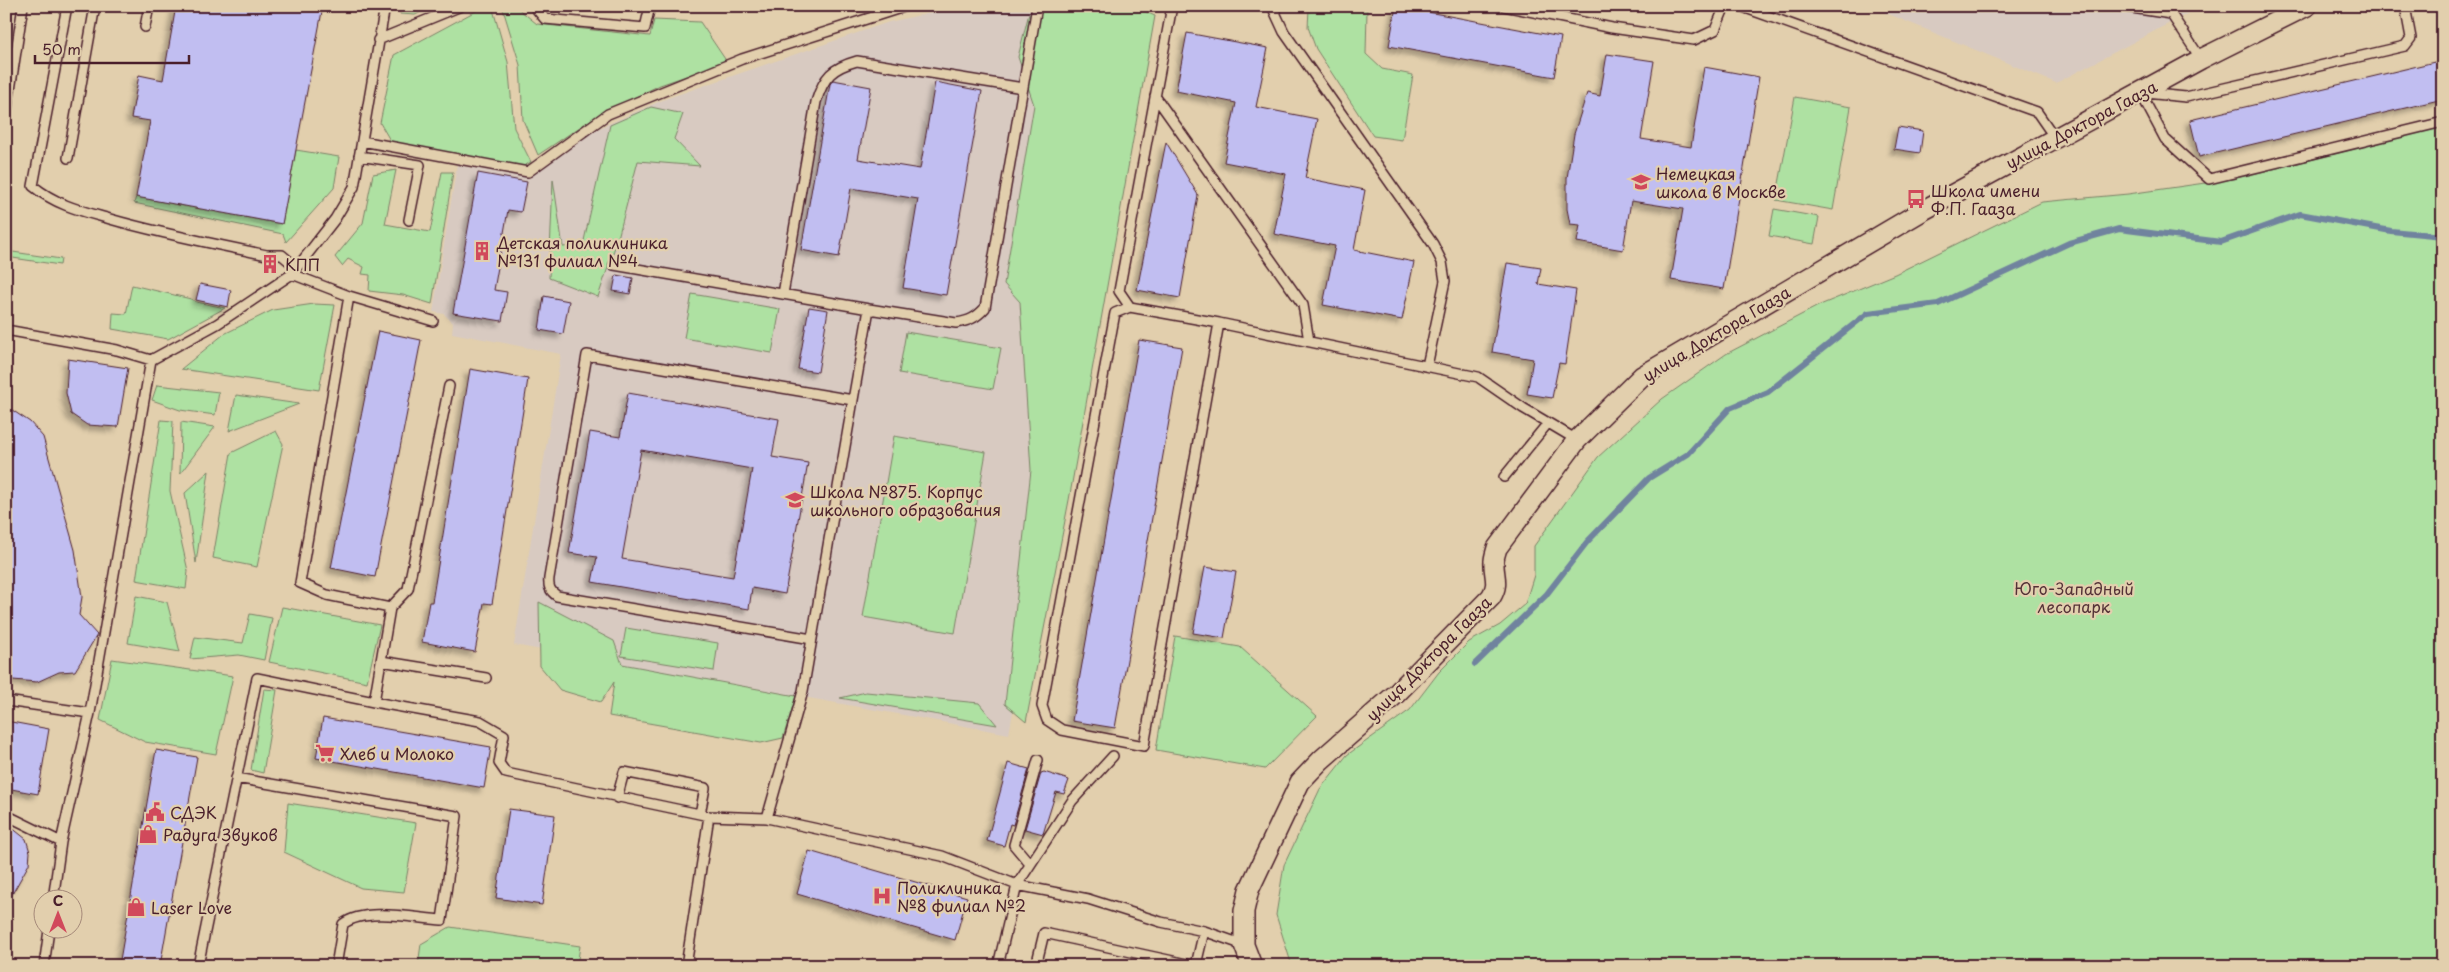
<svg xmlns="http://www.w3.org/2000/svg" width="2449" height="972" font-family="'Playpen Sans',sans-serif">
  <defs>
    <filter id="shadow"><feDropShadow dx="-4.5" dy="4.5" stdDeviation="2.5" flood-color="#0004"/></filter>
  </defs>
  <rect width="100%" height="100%" fill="#e2cfad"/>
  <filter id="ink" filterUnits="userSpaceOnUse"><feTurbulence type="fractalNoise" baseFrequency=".02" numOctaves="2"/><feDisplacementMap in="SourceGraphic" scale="10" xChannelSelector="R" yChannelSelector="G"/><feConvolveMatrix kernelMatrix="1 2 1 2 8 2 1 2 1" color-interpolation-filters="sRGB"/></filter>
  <g filter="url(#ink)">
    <path fill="#d8cac1" d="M962 6H1142L1009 734 514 645 561 354 452 333 453 323 444 314 433 312 457 165 529 178 597 129 665 99 889 22Z
      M1869 6H2202L2056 83Z"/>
    <path fill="#aee1a2" stroke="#7c8066" d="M401 6H435L415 15 400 14Z
      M485 6H492L508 62 514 128 531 162 522 167 391 142 380 123 394 55Z
      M502 6H515L537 24 650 36 654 20 700 22 727 62 660 85 595 117 538 155 523 120 520 65Z
      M1042 6H1133L1155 16 1069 500 1026 722 1005 704 1031 470 1020 302 1004 284 1034 105 1018 57 1029 13Z
      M1309 9 1367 10 1366 54 1382 69 1413 75 1402 140 1373 136 1316 49 1308 27Z
      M1795 97 1851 107 1833 210 1776 200Z
      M651 107 683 114 674 139 700 166 638 161 618 238 598 297 549 278 553 179 563 247 583 245 610 125Z
      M2443 127V966H1292L1276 915 1284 865 1320 789 1347 755 1410 710 1439 672 1469 642 1500 625 1525 604 1534 575V546L1598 457 1662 399 1726 354 1820 305 1895 274 2042 202 2128 194 2233 179Z
      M296 150 339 157 334 188 286 242 283 234 134 203 136 197 282 224Z
      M396 170 385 224 430 232 442 172H453L432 304 403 295 369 291 370 275 362 274 364 267 348 259 342 266 335 257 363 223 373 174Z
      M1774 209 1819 217 1814 244 1769 236Z
      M6 251 61 259 60 265 6 257Z
      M132 285 191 299 196 302 225 308 168 339 112 329 113 313 126 314Z
      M692 294 780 309 772 353 684 338Z
      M314 304 335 305 319 390 181 369 224 334 273 310Z
      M906 332 1001 348 993 389 899 373Z
      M157 385 219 392 215 415 180 410 152 400Z
      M236 395 299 404 229 431Z
      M161 420 173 421 170 491 188 571 186 589 136 580Z
      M181 422 215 427 180 474Z
      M276 431 283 444 257 567 213 558 231 453Z
      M894 436 986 452 955 633 863 617Z
      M209 471 196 563 185 493Z
      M136 596 167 602 180 652 128 643Z
      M539 602 614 641 622 664 796 696 783 738 761 743 609 716 614 682 601 702 560 690 540 666Z
      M282 607 380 625 367 682 269 662Z
      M250 614 272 618 264 660 239 655 190 659 195 637 243 643Z
      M626 628 718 643 714 671 621 656Z
      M1175 636 1240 647 1317 716 1265 769 1156 750Z
      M112 659 233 676 216 754 145 742 100 720Z
      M264 689 277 690 263 773 251 770Z
      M866 692 979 703 997 725 840 698Z
      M288 803 416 823 404 892 361 888 284 852Z
      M450 927 580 946 577 966H418L421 944Z"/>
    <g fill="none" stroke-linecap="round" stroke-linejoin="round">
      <path stroke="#70839e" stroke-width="6" d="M1475 664 1546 595 1587 542 1649 478 1688 454 1730 408 1768 392 1868 313 1938 304 2069 243 2119 229 2221 242 2300 214 2391 231 2443 236"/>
    </g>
    <path fill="#c1bef1" stroke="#4a1f2b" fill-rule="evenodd" filter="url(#shadow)" d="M176 6H323L282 224 136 197 150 121 131 118 139 75 163 80Z
      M1396 6 1561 37 1554 77 1389 46Z
      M1187 33 1268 48 1256 107 1317 119 1305 178 1365 190 1354 250 1414 262 1402 320 1323 305 1335 246 1274 234 1286 174 1224 162 1236 103 1176 91Z
      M1607 54 1654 61 1641 139 1691 147 1704 67 1759 77 1724 289 1671 280 1683 209 1631 201 1623 250 1577 242 1580 225 1570 224 1567 209V178L1574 134 1587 93 1600 96Z
      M2443 60V99L2199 157 2190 120Z
      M833 80 871 87 858 159 920 169 935 82 982 91 946 295 903 288 918 199 851 188 839 257 801 250 830 84Z
      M1898 127 1923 131 1920 153 1894 149Z
      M1166 142 1198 195 1180 298 1137 290Z
      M478 173 527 182 521 212 508 210 494 290 507 292 502 321 453 313Z
      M1507 263 1541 268 1538 284 1576 290 1565 364 1559 363 1552 398 1527 394 1533 359 1492 352Z
      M616 275 633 278 630 294 613 291Z
      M200 284 231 290 228 307 196 300Z
      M544 296 569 301 563 334 539 330Z
      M809 307 828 310 818 372 798 369Z
      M378 331 421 340 375 577 331 568Z
      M1139 340 1182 347 1115 728 1072 721Z
      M68 359 128 368 118 427 87 425 71 414 66 393Z
      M470 369 528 379 492 604 484 603 475 652 422 642 429 602H432Z
      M628 393 779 419 772 457 808 463 785 594 752 588 749 609 592 582 597 557 569 553 590 432 620 437ZM641 450 752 469 733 577 622 559Z
      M6 406 30 422 43 437 75 550 82 597 79 615 97 635 75 671 59 672 37 682 13 680 6 675Z
      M1205 567 1236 572 1224 638 1193 633Z
      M323 718 491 747 484 788 316 758Z
      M6 721 49 729 38 794 6 788Z
      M156 750 197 757 160 966H119Z
      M1008 763 1029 769 1013 825 1010 824 1004 846 987 841Z
      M1044 772 1069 780 1064 794 1056 792 1043 834 1025 829 1041 773Z
      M509 809 555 815 542 905 496 898Z
      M6 823 26 839 30 852 29 864 6 905Z
      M809 851 967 897 955 940 797 894Z"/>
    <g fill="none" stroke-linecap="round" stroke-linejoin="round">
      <g stroke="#4a1f2b" stroke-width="12">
        <path id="service" d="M67 6 33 186C56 205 82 211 110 219 162 234 215 244 267 255H282L296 267
          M534 6 545 19 645 28 650 6
          M1272 6 1284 32 1433 244 1442 262 1445 281 1427 366
          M1504 6 1612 28 1694 40 1715 30 1725 6
          M1740 6 2037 112 2055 138
          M2119 6 2171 14
          M2172 6 2171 14 2201 59
          M145 27 149 6
          M378 40 461 6
          M2140 92 2165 139 2209 179 2443 122
          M2145 93 2186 97 2405 46 2411 38 2405 6
          M1155 96 1303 305 1309 341
          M6 116 23 6
          M362 141 528 172 608 114 742 59 907 6
          M359 156 420 165 409 220
          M68 158 95 6
          M614 265 869 309
          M292 274 349 296 433 321
          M783 294 816 102C824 76 832 68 857 61L1023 88
          M349 296 300 583 327 595 390 608
          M1130 307 1119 291 1172 6
          M1219 323 1144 746 1062 730 1047 720 1042 706 1115 313 1130 307 1219 323 1478 377 1523 408 1577 440
          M6 330 117 350 151 360 217 324 292 274 335 219 354 187 385 6
          M1504 477 1548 423
          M812 639 557 596C550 591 548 587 549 578L587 355 853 400 869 309 956 323C969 321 976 318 985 308L1037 6
          M381 661 486 678
          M6 701 90 713 151 360
          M374 702 390 608 408 589 449 386
          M236 778 457 816 442 920C414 918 365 907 343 924L336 966
          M617 798 624 772 705 788 700 814
          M6 815 61 842
          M767 818 803 691 853 400
          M1030 864 1014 845 1038 760
          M53 900 61 842 90 713
          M1196 965 1204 931
          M44 966 49 930
          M198 966 257 678 374 702 480 721 504 735 499 763 506 773 709 816 767 818 942 856 1017 885 1072 801 1113 756
          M686 966 709 816
          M998 966 1017 885 1088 899 1161 922 1204 931 1244 945
          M1036 966 1044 933 1196 966"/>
      </g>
      <g stroke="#4a1f2b" stroke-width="22">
        <path id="minor" d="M1252 966 1244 945V911L1249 890 1300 782 1321 760 1396 694 1491 597C1500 583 1493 575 1494 561 1494 557 1496 552 1497 548L1577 440 1642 376 1922 211 2201 59 2307 6"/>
      </g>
      <use href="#service" stroke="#e2cfad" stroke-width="9"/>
      <use href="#minor" stroke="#e2cfad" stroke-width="19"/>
    </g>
  </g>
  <defs>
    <g id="school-bare" transform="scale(1.5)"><path d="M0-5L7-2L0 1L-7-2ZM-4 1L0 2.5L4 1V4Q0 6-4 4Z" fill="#d1495b" stroke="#e2cfad" stroke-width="2.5" paint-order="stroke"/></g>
    <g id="bus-bare" transform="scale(1.5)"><path d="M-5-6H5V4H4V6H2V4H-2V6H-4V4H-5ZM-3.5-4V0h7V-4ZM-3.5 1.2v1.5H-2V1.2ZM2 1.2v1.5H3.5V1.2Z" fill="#d1495b" stroke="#e2cfad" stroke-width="2.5" paint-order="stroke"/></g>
    <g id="building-bare" transform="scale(1.5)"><path d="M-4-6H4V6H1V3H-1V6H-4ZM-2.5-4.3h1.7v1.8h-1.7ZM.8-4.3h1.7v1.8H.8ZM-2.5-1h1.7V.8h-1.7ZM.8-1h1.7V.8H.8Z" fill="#d1495b" stroke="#e2cfad" stroke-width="2.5" paint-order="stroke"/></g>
    <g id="supermarket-bare" transform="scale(1.5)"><path d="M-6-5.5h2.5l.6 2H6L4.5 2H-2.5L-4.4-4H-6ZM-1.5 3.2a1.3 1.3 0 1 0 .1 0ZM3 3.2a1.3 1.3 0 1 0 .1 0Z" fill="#d1495b" stroke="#e2cfad" stroke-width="2.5" paint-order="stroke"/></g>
    <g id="civic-bare" transform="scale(1.5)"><path d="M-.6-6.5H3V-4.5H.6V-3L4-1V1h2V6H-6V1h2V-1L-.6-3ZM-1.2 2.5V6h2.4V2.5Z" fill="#d1495b" stroke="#e2cfad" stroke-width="2.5" paint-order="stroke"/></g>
    <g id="shop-bare" transform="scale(1.5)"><path d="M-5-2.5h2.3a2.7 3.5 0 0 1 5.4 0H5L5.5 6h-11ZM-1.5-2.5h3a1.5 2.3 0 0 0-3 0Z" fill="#d1495b" stroke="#e2cfad" stroke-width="2.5" paint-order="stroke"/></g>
    <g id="hospital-bare" transform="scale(1.5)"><path d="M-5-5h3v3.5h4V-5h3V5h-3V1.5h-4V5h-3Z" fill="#d1495b" stroke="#e2cfad" stroke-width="2.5" paint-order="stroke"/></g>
  </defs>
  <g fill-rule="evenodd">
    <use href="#school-bare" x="1641" y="182"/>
    <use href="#bus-bare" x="1916" y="199"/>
    <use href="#building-bare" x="482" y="251"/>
    <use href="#building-bare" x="270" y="264"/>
    <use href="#school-bare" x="795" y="500"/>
    <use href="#supermarket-bare" x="325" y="753"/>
    <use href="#civic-bare" x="155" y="812"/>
    <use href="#shop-bare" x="148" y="834"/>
    <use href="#hospital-bare" x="882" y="896"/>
    <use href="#shop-bare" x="136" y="907"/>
  </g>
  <g text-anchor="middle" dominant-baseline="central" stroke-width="4.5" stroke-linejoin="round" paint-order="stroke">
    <g font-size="16" fill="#4a1f2b" stroke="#e2cfad">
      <text transform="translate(2081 124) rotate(-28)">улица Доктора Гааза</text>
      <text transform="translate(1716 333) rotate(-31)">улица Доктора Гааза</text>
      <text transform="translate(1428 658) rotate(-45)">улица Доктора Гааза</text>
    </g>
    <g font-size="16" fill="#4a1f2b" stroke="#e2cfad" text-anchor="start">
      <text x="1656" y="173">Немецкая<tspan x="1656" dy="18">школа в Москве</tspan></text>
      <text x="1931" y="190">Школа имени<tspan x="1931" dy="18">Ф.П. Гааза</tspan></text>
      <text x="497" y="242">Детская поликлиника<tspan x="497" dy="18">№131 филиал №4</tspan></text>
      <text x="285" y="264">КПП</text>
      <text x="810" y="491">Школа №875. Корпус<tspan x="810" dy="18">школьного образования</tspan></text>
      <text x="340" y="753">Хлеб и Молоко</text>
      <text x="170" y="812">СДЭК</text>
      <text x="163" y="834">Радуга Звуков</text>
      <text x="897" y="887">Поликлиника<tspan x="897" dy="18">№8 филиал №2</tspan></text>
      <text x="151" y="907">Laser Love</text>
    </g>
    <g font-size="16" fill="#543237" stroke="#e2cfad">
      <text x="2074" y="588">Юго-Западный<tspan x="2074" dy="18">лесопарк</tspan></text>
    </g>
  </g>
  <rect width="2449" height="972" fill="none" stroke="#e2cfad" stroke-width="25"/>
  <rect x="12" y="12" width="2424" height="947" fill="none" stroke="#4a1f2b" stroke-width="2" filter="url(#ink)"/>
  <g transform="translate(58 914)"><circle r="24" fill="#e2cfad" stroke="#a58979"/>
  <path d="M0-4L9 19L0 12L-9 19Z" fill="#d1495b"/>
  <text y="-8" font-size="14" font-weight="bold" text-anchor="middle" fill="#4a1f2b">С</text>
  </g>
  <path d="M35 55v8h154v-8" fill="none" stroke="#4a1f2b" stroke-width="2.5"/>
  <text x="42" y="55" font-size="15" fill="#4a1f2b" stroke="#e2cfad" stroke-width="4" paint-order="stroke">50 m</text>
</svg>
